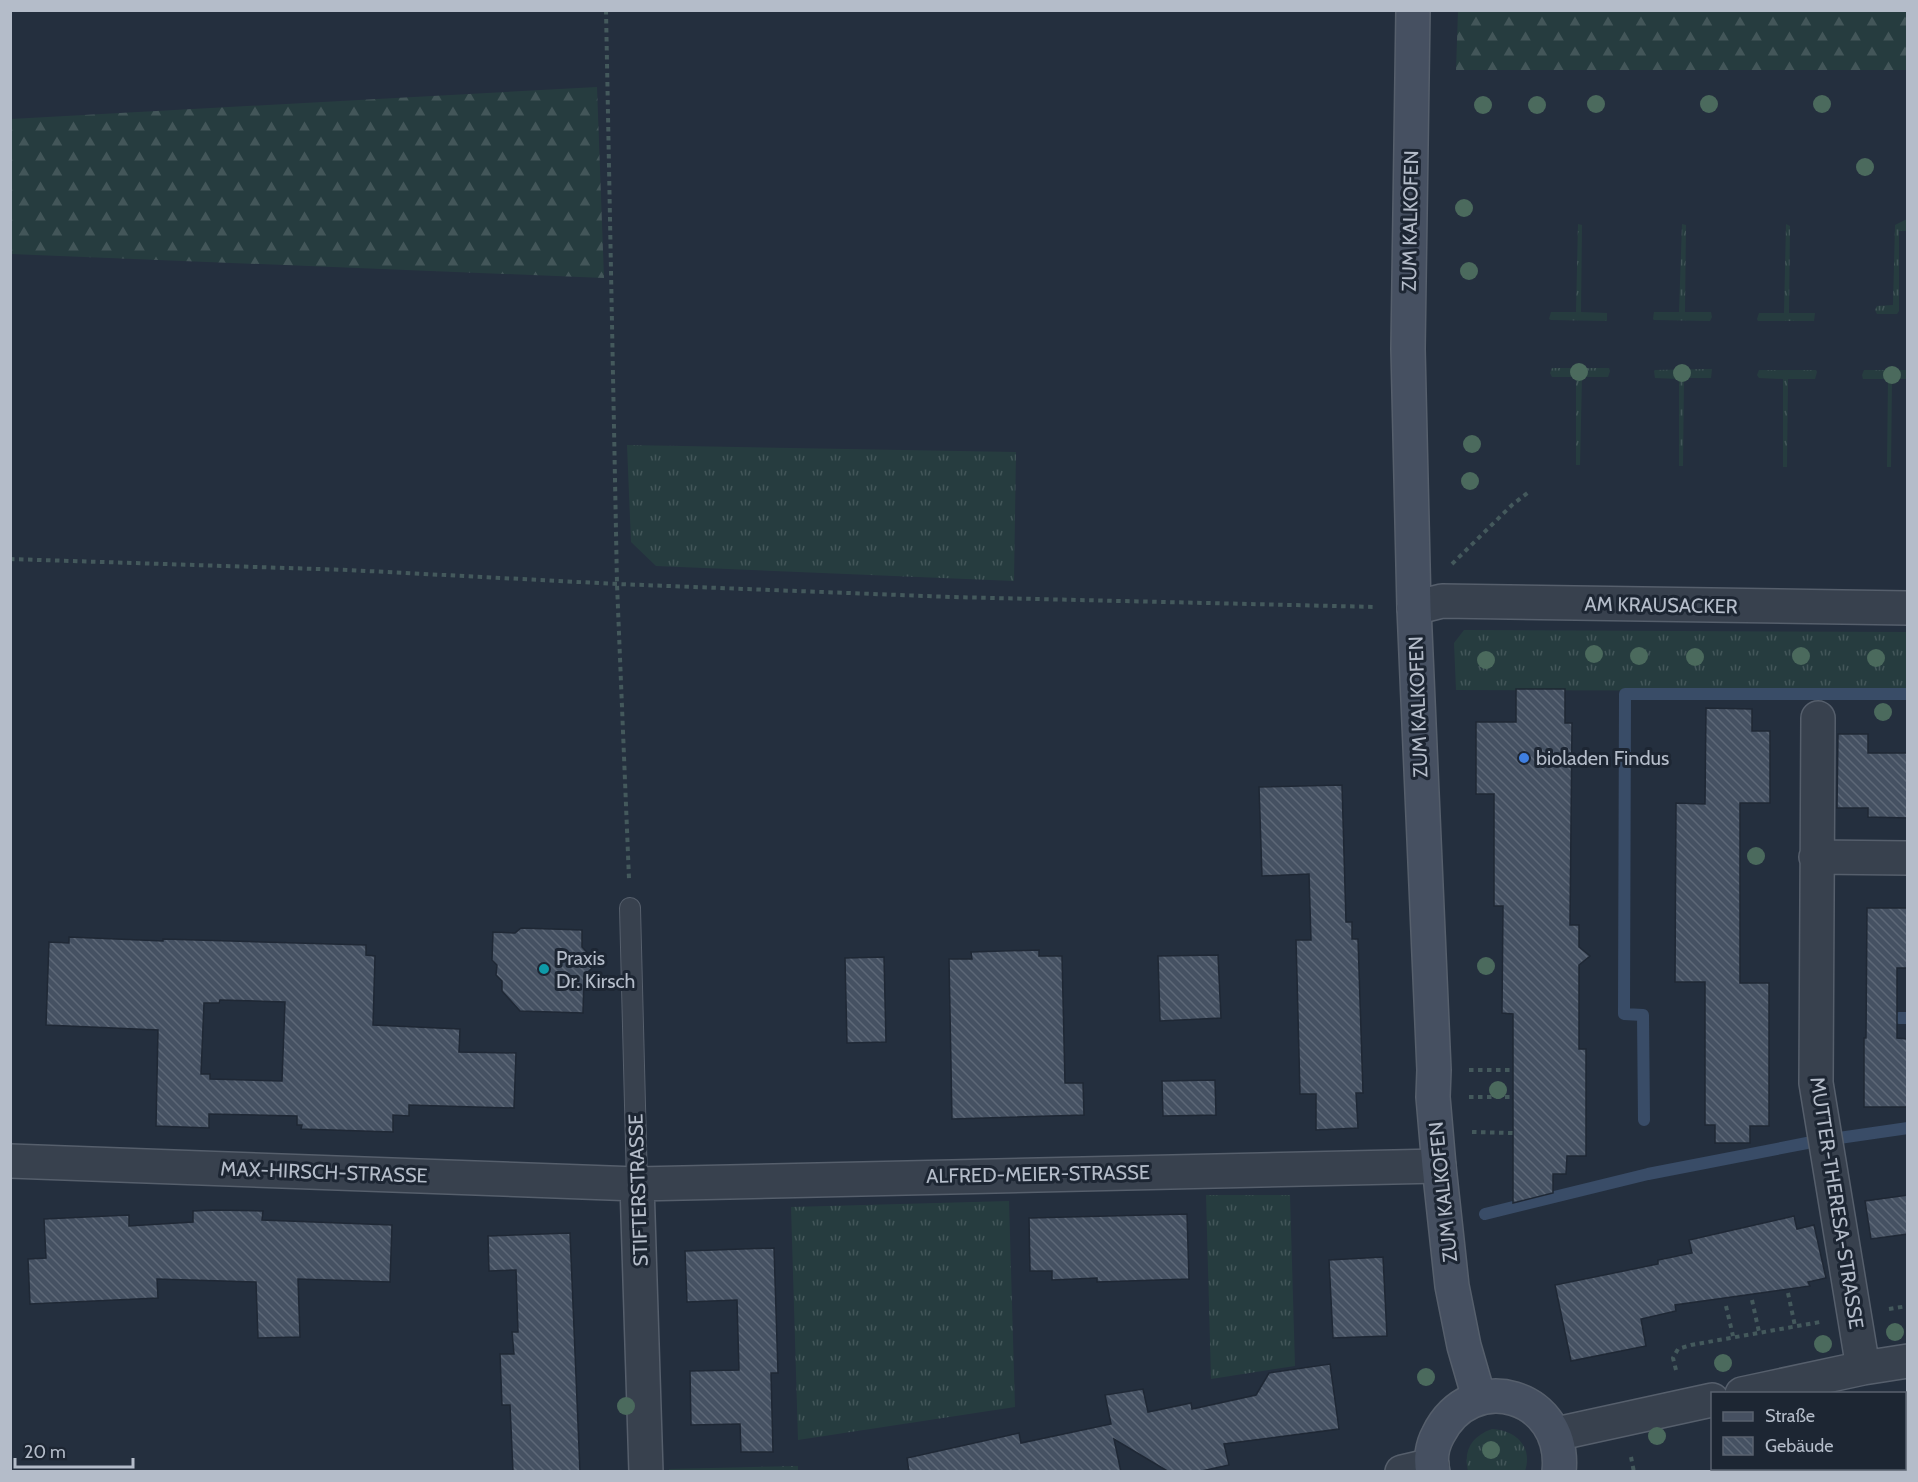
<svg xmlns="http://www.w3.org/2000/svg" width="1918" height="1482" font-family="Cabin,sans-serif">
  <defs>
    <pattern id="grass-tufts" width="24" height="20" patternUnits="userSpaceOnUse" patternTransform="scale(1.5)"><rect width="24" height="20" fill="#263c3f"/><path d="M3 7l-1-3M5 7V3M7 7l1-3M15 17l-1-3M17 17v-4M19 17l1-3" fill="none" stroke="#435659"/></pattern>
    <pattern id="forest-firs" width="22" height="20" patternUnits="userSpaceOnUse" patternTransform="scale(1.5)"><rect width="22" height="20" fill="#263c3f"/><path d="M5 1l3.5 6h-7zM16 11l3.5 6h-7z" fill="#435659"/></pattern>
    <pattern id="park-crowns" width="20" height="18" patternUnits="userSpaceOnUse" patternTransform="scale(1.5)"><rect width="20" height="18" fill="#263c3f"/><path d="M2 6a3 3 0 1 1 6 0M12 15a3 3 0 1 1 6 0" fill="none" stroke="#435659"/></pattern>
    <pattern id="building-back-hatch" width="6" height="6" patternUnits="userSpaceOnUse" patternTransform="scale(1.5)"><rect width="6" height="6" fill="#455162"/><path d="M-1 5l2 2M0 0l6 6M5-1l2 2" fill="none" stroke="#5d6877"/></pattern>
  </defs>
  <rect width="100%" height="100%" fill="#242f3e"/>
  <path fill="url(#grass-tufts)" d="M1907 219V231H1899V311L1897 314H1877L1875 310 1877 306 1893 305 1895 225Z
    M1578 224 1582 225 1581 312 1607 313V321L1551 320 1549 319 1551 312H1576Z
    M1682 224 1686 225 1685 312H1711L1712 317 1710 321 1654 320 1653 319 1654 312H1679Z
    M1786 224 1790 226 1789 313H1815L1814 321H1758L1757 319 1759 313H1784Z
    M1552 368H1609L1610 371 1608 377H1582L1580 465H1576V377H1552L1550 373Z
    M1712 369 1711 378H1684L1683 466H1679V379L1655 378 1654 371 1655 370Z
    M1759 370H1816L1817 372 1815 379H1788L1787 467H1783V379L1759 378 1757 375Z
    M1864 370H1907V379H1892L1891 467H1887L1888 379H1863L1862 375Z
    M627 445 1016 452 1014 581 656 566 631 542Z
    M1464 630 1907 632V691L1456 690 1454 643Z
    M1206 1195H1290L1295 1366 1211 1379Z
    M1009 1201 1015 1407 798 1440 791 1207Z
    M1492 1429C1516 1430 1533 1447 1525 1471H1468C1463 1450 1472 1436 1492 1429Z"/>
  <path fill="url(#forest-firs)" d="M1458 11H1907V70H1456Z
    M597 87 604 278 11 254V119Z"/>
  <path fill="url(#park-crowns)" d="M798 1466V1472H669V1469Z"/>
  <g fill="none" stroke-linecap="round" stroke-linejoin="round">
    <path stroke="#394c67" stroke-width="12" d="M1899 1018H1908
      M1644 1120 1643 1015 1624 1014 1625 694H1908
      M1839 1138 1908 1128
      M1485 1214 1648 1174 1807 1143"/>
  </g>
  <path fill="url(#building-back-hatch)" stroke="#1f2835" stroke-width="1.5" fill-rule="evenodd" d="M1516 689H1565V723H1572L1570 925H1579V947L1590 956 1579 965V1049H1586V1156H1567L1566 1174H1553V1193L1513 1203V1014L1502 1013 1503 906H1494V794H1476V722H1516Z
    M1706 708 1752 709V731H1770V803H1740V983H1769V1126H1750V1143H1715V1125H1705V982H1675L1676 803 1705 804Z
    M1838 734H1868V753H1908V818L1868 817V808H1837Z
    M1342 785 1346 922H1352V939H1358L1363 1093H1356L1358 1128 1316 1130V1094H1300L1297 976 1296 940H1311L1309 874 1262 876 1259 787Z
    M1867 908H1908V968H1897V1038L1908 1039V1107H1864V1038H1866Z
    M521 928 582 930V947L597 963 584 976 583 1013 520 1011 502 991V981L496 975 497 965 492 960 493 932 515 933Z
    M69 937 163 941V939L366 945V955L375 956 373 1025 460 1029 459 1052 516 1053 514 1108 409 1105V1116L393 1115V1132L301 1129 302 1125H297V1116L209 1114V1128L156 1126 158 1030 46 1025 49 942 69 943ZM220 1000 285 1002 282 1081 210 1079V1074H201L204 1003H219Z
    M1039 950V956H1062L1065 1083H1083L1084 1115 952 1119 949 959H972L971 952Z
    M1218 955 1221 1018 1160 1021 1158 956Z
    M884 957 886 1042 847 1043 845 958Z
    M1215 1080 1216 1115 1163 1116 1162 1081Z
    M1908 1195V1234L1871 1239 1865 1201Z
    M213 1210 263 1211 262 1220 392 1225 390 1282 298 1279 300 1337 258 1338 256 1282 157 1279 158 1298 30 1304 28 1259 46 1258 44 1219 129 1215V1226L193 1222V1211Z
    M1187 1214 1189 1279 1097 1282V1278L1052 1280V1271H1030L1029 1218Z
    M1794 1216 1797 1229 1814 1225 1826 1278 1808 1282 1810 1286 1675 1305 1676 1311 1641 1319 1646 1346 1571 1361 1555 1285 1658 1264V1260L1692 1253 1689 1240Z
    M570 1233 580 1472H513L510 1405H502L500 1354H514L512 1332H518L516 1270 489 1271 488 1236Z
    M774 1248 778 1373H771L773 1452H741L740 1424 691 1425 690 1371 739 1370 737 1300 687 1302 685 1251Z
    M1383 1257 1387 1336 1333 1338 1329 1260Z
    M1330 1364 1339 1429 1224 1444 1229 1465 1197 1472H1169L1114 1439 1121 1472H909L907 1458 1019 1433 1021 1443 1111 1424 1105 1395 1143 1389 1148 1412 1191 1403 1192 1409 1256 1395 1269 1373Z"/>
  <g fill="none" stroke-linecap="round" stroke-linejoin="round">
    <g stroke="#565f6c" stroke-width="22">
      <path id="lane" d="M630 908 637 1184"/>
    </g>
    <g stroke="#565f6c" stroke-width="36">
      <path id="street" d="M1414 608 1442 601 1908 608
        M1818 718 1816 1083 1863 1368
        M1816 857 1908 858
        M10 1161 637 1184 1439 1166
        M637 1184 646 1472
        M1742 1394 1863 1368 1908 1361
        M1556 1434 1712 1400
        M1402 1472 1432 1465"/>
    </g>
    <g stroke="#565f6c" stroke-width="36">
      <path id="secondary" d="M1413 10 1408 349 1414 608 1434 1070 1433 1097 1439 1166 1452 1286 1464 1346 1479 1398
        M1433 1472C1430 1460 1432 1446 1438 1435 1471 1367 1567 1394 1559 1472"/>
    </g>
    <path stroke="#44595c" stroke-width="4" stroke-dasharray="4.5 4.5" stroke-linecap="butt" d="M606 10 617 584 629 879
      M10 559 348 570 617 584 951 597 1377 607
      M1452 564 1512 505 1530 491
      M1469 1070H1513
      M1469 1097H1513
      M1472 1132 1513 1133
      M1788 1293 1795 1326
      M1752 1300 1759 1332
      M1726 1306 1733 1336
      M1889 1309 1908 1306
      M1676 1370 1673 1358 1678 1349 1691 1345 1820 1322
      M1631 1457 1634 1472"/>
    <use href="#lane" stroke="#38414e" stroke-width="20"/>
    <use href="#street" stroke="#38414e" stroke-width="33"/>
    <use href="#secondary" stroke="#465061" stroke-width="33"/>
  </g>
  <g fill="#4b6a5d">
    <circle cx="1596" cy="104" r="9"/>
    <circle cx="1709" cy="104" r="9"/>
    <circle cx="1822" cy="104" r="9"/>
    <circle cx="1483" cy="105" r="9"/>
    <circle cx="1537" cy="105" r="9"/>
    <circle cx="1865" cy="167" r="9"/>
    <circle cx="1464" cy="208" r="9"/>
    <circle cx="1469" cy="271" r="9"/>
    <circle cx="1579" cy="372" r="9"/>
    <circle cx="1682" cy="373" r="9"/>
    <circle cx="1892" cy="375" r="9"/>
    <circle cx="1472" cy="444" r="9"/>
    <circle cx="1470" cy="481" r="9"/>
    <circle cx="1594" cy="654" r="9"/>
    <circle cx="1639" cy="656" r="9"/>
    <circle cx="1801" cy="656" r="9"/>
    <circle cx="1695" cy="657" r="9"/>
    <circle cx="1876" cy="658" r="9"/>
    <circle cx="1486" cy="660" r="9"/>
    <circle cx="1883" cy="712" r="9"/>
    <circle cx="1756" cy="856" r="9"/>
    <circle cx="1486" cy="966" r="9"/>
    <circle cx="1498" cy="1090" r="9"/>
    <circle cx="1895" cy="1332" r="9"/>
    <circle cx="1823" cy="1344" r="9"/>
    <circle cx="1723" cy="1363" r="9"/>
    <circle cx="1426" cy="1377" r="9"/>
    <circle cx="626" cy="1406" r="9"/>
    <circle cx="1657" cy="1436" r="9"/>
    <circle cx="1491" cy="1450" r="9"/>
  </g>
  <circle fill="#3f7fe0" stroke="#1d2633" stroke-width="2" cx="1524" cy="758" r="6"/>
  <circle fill="#0f9aa8" stroke="#1d2633" stroke-width="2" cx="544" cy="969" r="6"/>
  <g text-anchor="middle" dominant-baseline="central" stroke-width="6" stroke-linejoin="round" paint-order="stroke">
    <g font-size="20" fill="#b4bcc9" stroke="#1d2633">
      <text transform="translate(1410 221) rotate(-89)">ZUM KALKOFEN</text>
      <text transform="translate(1661 605) rotate(1)">AM KRAUSACKER</text>
      <text transform="translate(1418 707) rotate(-92)">ZUM KALKOFEN</text>
      <text transform="translate(324 1172) rotate(2)">MAX-HIRSCH-STRASSE</text>
      <text transform="translate(1038 1174) rotate(-1)">ALFRED-MEIER-STRASSE</text>
      <text transform="translate(638 1190) rotate(-92)">STIFTERSTRASSE</text>
      <text transform="translate(1443 1192) rotate(-96)">ZUM KALKOFEN</text>
      <text transform="translate(1837 1203) rotate(81)">MUTTER-THERESA-STRASSE</text>
    </g>
    <g font-size="20" fill="#b4bcc9" stroke="#1d2633" text-anchor="start">
      <text x="1536" y="758">bioladen Findus</text>
      <text x="556" y="958">Praxis<tspan x="556" dy="23">Dr. Kirsch</tspan></text>
    </g>
  </g>
  <rect width="1918" height="1482" fill="none" stroke="#b4bcc9" stroke-width="24"/>
  <rect x="1711" y="1392" width="195" height="78" fill="#1d2633" stroke="#59626f" stroke-width="1.5"/>
  <rect x="1723" y="1412" width="30" height="9" fill="#465061" stroke="#59626f" stroke-width="1.5"/>
  <text x="1765" y="1422" font-size="18" fill="#b4bcc9">Straße</text>
  <rect x="1723" y="1437" width="30" height="18" fill="url(#building-back-hatch)" stroke="#59626f" stroke-width="1.5"/>
  <text x="1765" y="1452" font-size="18" fill="#b4bcc9">Gebäude</text>
  <path d="M15 1458v9h118v-9" fill="none" stroke="#b4bcc9" stroke-width="3"/>
  <text x="24" y="1458" font-size="18" fill="#b4bcc9" stroke="#1d2633" stroke-width="4.5" paint-order="stroke">20 m</text>
</svg>
